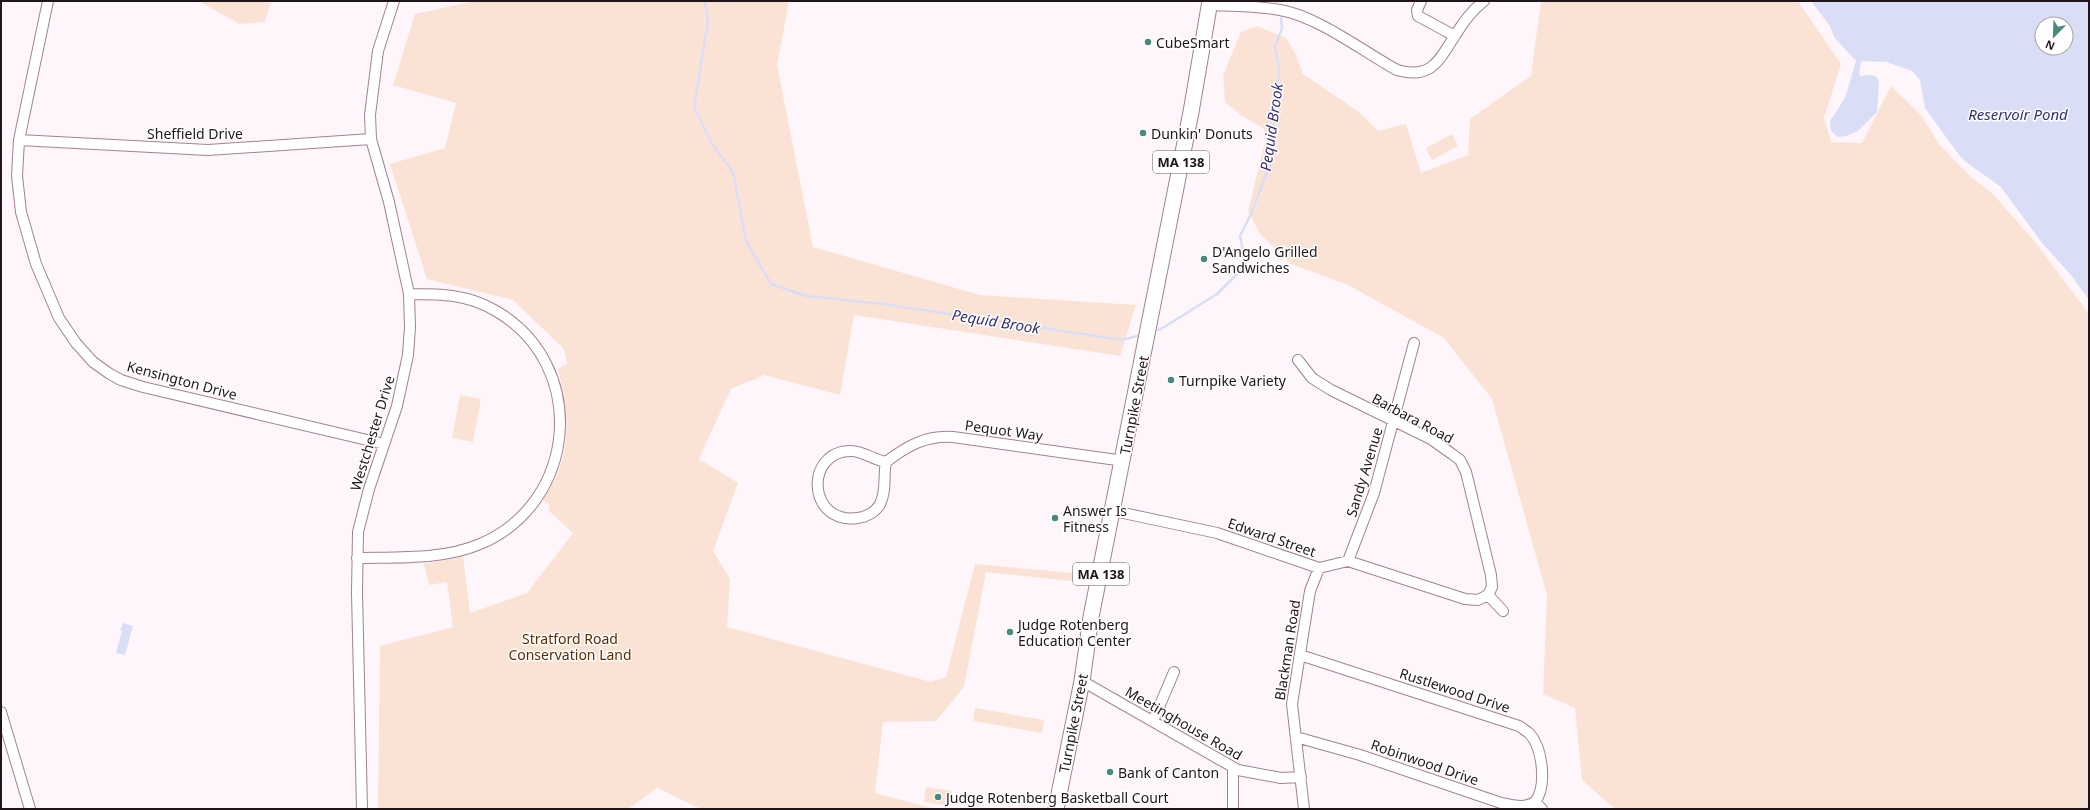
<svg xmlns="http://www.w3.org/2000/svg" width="2090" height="810" font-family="'Noto Sans',sans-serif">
  <rect width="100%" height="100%" fill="#fef6fa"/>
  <path fill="#fae3d5" d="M199 1H271L265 22 239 24Z
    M468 1H789L777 65 813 247 980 295 1136 305 1120 356 854 315 840 395 764 375 731 389 699 459 738 483 713 551 730 579 727 627 931 682 946 677 975 564 1084 574 1081 582 986 572 964 687 936 721 883 722 875 793 936 809H701L657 788 628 809H378L380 646 453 627 447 582 429 585 424 564 463 557 470 613 527 593 573 533 548 510 550 505 543 500C573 457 570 417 558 369L567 364 564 349 513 300 427 279 390 164 445 148 456 103 393 85 415 14 466 3Z
    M1541 1H1798L1841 64 1824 118 1831 142 1862 143 1891 86 1921 115 1939 144 1971 177 1992 193 2036 243 2089 314V809H1615L1582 780 1575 708 1543 694 1547 595 1492 399 1444 338 1348 285 1291 264 1260 234 1248 211 1265 142 1264 129 1241 115 1225 102 1223 75 1241 32 1257 26 1286 38 1296 55 1303 74 1359 112 1378 131 1406 124 1421 173 1468 155 1470 119 1531 76Z
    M1452 134 1458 146 1432 160 1426 148Z
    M460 395 481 399 473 442 452 438Z
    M975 708 1044 720 1042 733 973 721Z
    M926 787 952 791 949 806 924 802Z"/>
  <path fill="#daddf6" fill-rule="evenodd" d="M1811 1H2089V300L2071 275 2042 243 2001 187 1966 162 1959 155 1925 108 1920 80 1912 71 1887 62 1861 61 1859 76 1871 75 1877 77 1879 82 1877 112 1858 131 1846 136 1838 137 1831 131 1830 121 1845 98 1856 61 1834 37 1830 26ZM2042 24H2066V48H2042Z
    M123 623 133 626 125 655 116 653 122 631H120Z"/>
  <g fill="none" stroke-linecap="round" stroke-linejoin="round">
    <path stroke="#daddf6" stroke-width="2.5" d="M705 1 708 22 694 107 712 144 733 172 746 241 771 284 806 296 883 304 1122 340 1141 335
      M1277 2V1
      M1153 331 1161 329 1217 294 1246 265 1240 236 1251 214 1270 164 1279 69 1275 47 1282 28 1281 18"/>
    <g stroke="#a38192" stroke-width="12">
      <path id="minor" d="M48 1 19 140 17 176 21 212 36 264 59 318 76 343 93 362 110 374 121 380 143 387 384 444
        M1421 1 1417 10 1418 16 1455 36
        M1210 5C1233 6 1257 6 1280 10 1317 16 1364 52 1397 70 1432 80 1439 60 1456 34 1464 21 1472 10 1484 1
        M19 140 208 150 371 139
        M1298 360 1312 378 1331 390 1431 439 1452 454 1460 460 1466 472 1491 575 1492 587 1488 595
        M886 462C883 475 887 490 880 504 876 512 866 517 858 518 807 525 804 451 851 451 863 451 874 460 886 462 907 446 926 435 953 437L1124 461
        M1114 511 1217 533 1319 568 1348 561 1465 599 1478 600 1488 595 1503 611
        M357 558C396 557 443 560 480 544 578 503 589 365 496 311 468 294 440 294 409 294
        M1348 561 1374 493 1414 343
        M1300 655 1519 726C1522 728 1526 731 1529 733 1543 748 1547 786 1535 802
        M1082 681 1238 770 1281 778 1301 777
        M1 712 30 809
        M1153 721 1174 672
        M1296 737 1360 755 1501 803C1513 805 1523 809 1535 802L1542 809
        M362 809 357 593 358 532 369 489 397 406 408 355 410 327 409 294 389 202 371 139 370 115 378 51 394 1
        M1233 809V768
        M1304 809 1292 704 1310 591 1319 568"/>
    </g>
    <g stroke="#a38192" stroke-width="17">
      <path id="primary" d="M1056 809 1082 681 1091 617 1191 112 1210 1"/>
    </g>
    <use href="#minor" stroke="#fff" stroke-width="10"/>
    <use href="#primary" stroke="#fff" stroke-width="15"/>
  </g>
  <g fill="#468a7e" stroke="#fff" stroke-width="1.5">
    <circle cx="1148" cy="42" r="4"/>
    <circle cx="1143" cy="133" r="4"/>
    <circle cx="1204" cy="259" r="4"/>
    <circle cx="1171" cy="380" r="4"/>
    <circle cx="1055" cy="518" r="4"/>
    <circle cx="1010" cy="632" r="4"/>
    <circle cx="1110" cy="772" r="4"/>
    <circle cx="938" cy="797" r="4"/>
  </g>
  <g text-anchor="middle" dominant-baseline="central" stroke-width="3" stroke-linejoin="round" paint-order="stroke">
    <g fill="#fff" stroke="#645b5f" stroke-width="1">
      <rect x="1153" y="151" width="56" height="22" rx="3"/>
      <rect x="1073" y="563" width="56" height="22" rx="3"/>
    </g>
    <g font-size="13" font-weight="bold" fill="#21151b">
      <text x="1181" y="162">MA 138</text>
      <text x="1101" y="574">MA 138</text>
    </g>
    <g font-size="14" fill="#21151b" stroke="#fff" text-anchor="start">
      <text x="1156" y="42">CubeSmart</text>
      <text x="1151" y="133">Dunkin' Donuts</text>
      <text x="1212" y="251">D'Angelo Grilled<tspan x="1212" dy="16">Sandwiches</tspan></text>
      <text x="1179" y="380">Turnpike Variety</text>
      <text x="1063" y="510">Answer Is<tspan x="1063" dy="16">Fitness</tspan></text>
      <text x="1018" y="624">Judge Rotenberg<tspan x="1018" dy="16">Education Center</tspan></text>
      <text x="1118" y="772">Bank of Canton</text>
      <text x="946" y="797">Judge Rotenberg Basketball Court</text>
    </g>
    <g font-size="14" fill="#21151b" stroke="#fff">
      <text x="195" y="133">Sheffield Drive</text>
      <text transform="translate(182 380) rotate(15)">Kensington Drive</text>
      <text transform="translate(1134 405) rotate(-79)">Turnpike Street</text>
      <text transform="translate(1413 418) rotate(28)">Barbara Road</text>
      <text transform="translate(1004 430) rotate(8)">Pequot Way</text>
      <text transform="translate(372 433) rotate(-73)">Westchester Drive</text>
      <text transform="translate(1364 472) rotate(-73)">Sandy Avenue</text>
      <text transform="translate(1272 537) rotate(19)">Edward Street</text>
      <text transform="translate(1287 650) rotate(-81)">Blackman Road</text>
      <text transform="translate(1455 690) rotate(18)">Rustlewood Drive</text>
      <text transform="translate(1073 723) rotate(-79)">Turnpike Street</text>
      <text transform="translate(1184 723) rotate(30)">Meetinghouse Road</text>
      <text transform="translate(1425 762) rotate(19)">Robinwood Drive</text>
    </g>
    <g font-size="14" fill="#5e2a00" stroke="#fff">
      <text x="570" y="638">Stratford Road<tspan x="570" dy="16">Conservation Land</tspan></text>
    </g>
    <g font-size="15" font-style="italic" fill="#323074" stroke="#fff">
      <text x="2018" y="114">Reservoir Pond</text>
      <text transform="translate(1271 127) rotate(-82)">Pequid Brook</text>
      <text transform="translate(996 321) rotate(9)">Pequid Brook</text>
    </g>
  </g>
  <rect width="2090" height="810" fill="none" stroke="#21151b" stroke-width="4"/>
  <g transform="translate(2054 36) rotate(203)"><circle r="19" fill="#ffffff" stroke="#a6a1a4"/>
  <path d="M0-3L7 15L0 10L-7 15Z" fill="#468a7e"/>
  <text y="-6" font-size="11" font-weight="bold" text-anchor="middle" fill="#21151b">N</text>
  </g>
</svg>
